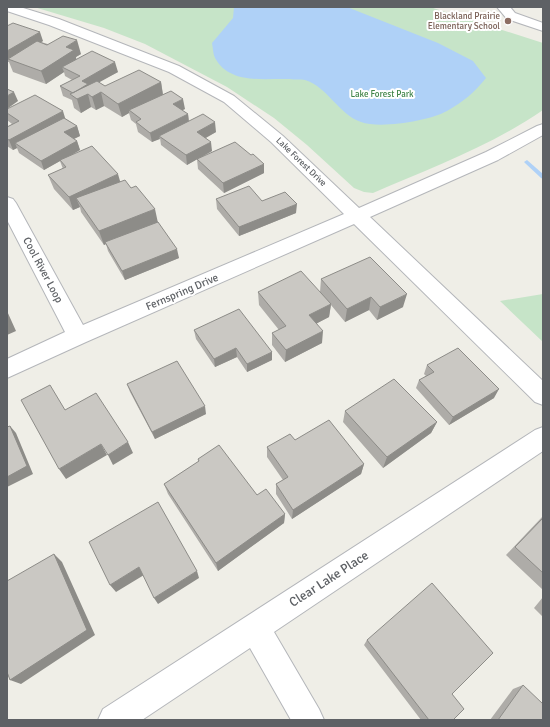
<svg xmlns="http://www.w3.org/2000/svg" width="550" height="727" font-family="Signika,sans-serif">
  <rect width="100%" height="100%" fill="#efeee7"/>
  <path fill="#c6e4c8" d="M34 7H430L543 43V110C491 146 431 168 373 193L364 192 354 188 307 145 274 118 227 87 145 44 104 28Z
    M543 294V342L500 301Z"/>
  <path fill="#afd1f7" d="M234 7H347L438 43 473 61 486 78C475 92 463 102 447 111 429 121 380 129 361 122 338 114 328 87 305 80 301 79 295 80 290 79 264 78 230 85 215 58 213 54 213 48 212 43L233 18Z"/>
  <g fill="none" stroke-linecap="round" stroke-linejoin="round">
    <path fill="#afd1f7" fill-rule="evenodd" d="M527 160 543 174V179L541 178 525 163 524 162Z"/>
    <g stroke="#b4b6ba" stroke-width="2">
      <path id="minor" d="M7 7H20L59 19 179 66 234 96 283 136 359 208 486 152 537 126 543 124V135L498 160 370 217 543 381V405L535 402 354 224 86 342 7 378V359L65 332 7 220V197L13 199 16 203 83 325 344 214 271 142 224 102 169 72 49 25 7 11Z
        M497 7H510L515 13 543 23V31L507 19Z
        M543 427V451L274 632 319 709 324 720H291L250 648 142 720H98L103 709 535 430Z"/>
    </g>
    <use href="#minor" fill="#fff" fill-rule="evenodd"/>
  </g>
  <path fill="#aeaca8" d="M7 26 43 41 41 42 81 54 76 57V60L118 72 98 82 105 86 161 82 163 94 185 109 182 110 188 114 189 121 216 132 206 138 212 151 198 159 251 155 264 164V173L224 193 198 169 197 159 187 165 161 145 160 138 152 142 138 132 136 124 131 120 129 113 122 117 104 106 96 110 91 107 81 113 74 108 72 100 63 96 60 86 72 80 65 76 64 72 46 84 13 72 9 62H7Z
    M7 109 66 119 77 126 80 136 74 139 77 141 80 150 71 155 120 181 158 222 179 258 125 280 108 251 106 244 104 245 81 212 80 207 73 210 54 189 48 175 63 169 60 161 44 170 19 153 17 148 13 150 7 146V127L12 124 7 120Z
    M216 199 262 201 296 213 239 236 217 209Z
    M321 279 403 307 377 320 369 310 345 322 331 305 329 317 317 323 322 343 285 362 272 345V333L279 330 259 305 258 292H320Z
    M194 330 272 352V360L247 372 237 357 215 367 196 339Z
    M427 365 494 398 449 425 416 388 419 380 426 376 424 374Z
    M127 384 206 414 155 439 130 392Z
    M345 411 437 422 431 433 383 468 343 422Z
    M295 440 364 464 361 474 292 519 276 494V484L283 480 267 457V447Z
    M198 459 257 495 285 514 284 523 218 571 168 494 164 484 198 462Z
    M543 516V590L506 555Z
    M543 597V617L534 608Z
    M367 640 452 694 453 720H421L364 645Z
    M523 685 543 720H490L513 689Z"/>
  <path fill="#8d8c88" d="M40 32 43 41 12 60 8 59V62L7 59V51Z
    M77 40 81 54 76 57 77 64 62 67 64 72 46 84 41 71 66 47Z
    M115 62 118 72 89 88 88 94 91 107 81 113 77 99 82 81Z
    M161 82 163 96 129 110V113L122 117 118 104Z
    M14 92 18 101 7 109V96Z
    M101 92 104 106 96 110 92 97Z
    M183 99 185 109 174 114 173 104Z
    M63 111 66 121 15 143 17 148 13 150 9 140Z
    M188 114 189 124 159 136 160 139 152 142 150 133Z
    M215 122 216 132 198 142 197 132Z
    M77 126 80 136 67 142 64 132Z
    M77 141 80 150 61 161 60 160V161L44 170 41 161Z
    M211 142 212 151 187 165 186 155Z
    M264 164V173L224 193 223 183Z
    M118 174 122 188 76 198 80 207 73 210 69 197Z
    M297 204 296 213 239 236V227Z
    M155 209 158 223 105 242 106 244 104 245 99 231Z
    M177 249 179 258 125 280 122 271Z
    M407 294 403 307 377 320 380 307Z
    M371 297 369 310 345 322 347 309Z
    M331 304 329 317 308 328 309 315Z
    M7 311 16 331 7 335Z
    M323 331 322 343 285 362 286 350Z
    M236 348 237 357 215 367 214 359Z
    M272 352V360L247 372V364Z
    M499 389 494 398 449 425 453 417Z
    M205 406 206 414 155 439 152 432Z
    M437 422 431 433 383 468 387 457Z
    M10 426 16 433 33 474 7 487V477Z
    M128 442 133 453 113 465 108 455Z
    M101 444 107 455 66 479 59 469Z
    M364 464 361 474 292 519 293 510Z
    M285 514 284 523 218 571 216 563Z
    M54 554 62 562 95 635 21 684 10 680Z
    M139 567 144 575 116 592 110 585Z
    M197 571 199 578 158 604 154 598Z"/>
  <path fill="#cac8c3" stroke="#8d8c88" d="M13 23 40 32 7 51V31L8 30H7V26Z
    M63 36 77 40 66 47 74 50 41 71 8 59 37 41 47 45Z
    M92 51 115 62 82 81 88 84 73 93 60 86 80 76 62 67Z
    M139 70 161 82 118 104 101 92 92 97 88 94 77 99 70 94 97 81 105 86Z
    M7 89 14 92 7 96Z
    M171 91 183 99 173 104 188 114 150 133 136 122 141 119 129 110Z
    M35 95 63 111 9 140 7 139V127L19 121 7 113V109Z
    M203 114 215 122 197 132 211 142 186 155 159 136Z
    M64 118 77 126 64 132 77 141 41 161 15 143Z
    M235 142 251 155 253 154 264 164 223 183 197 159Z
    M92 146 118 174 69 197 48 175 66 167 60 160Z
    M125 180 131 188 136 186 155 209 99 231 76 198Z
    M249 186 262 201 285 192 297 204 239 227 216 199Z
    M158 222 177 249 122 271 105 242Z
    M370 257 407 294 380 307 371 297 347 309 321 279Z
    M301 271 331 304 309 315 323 331 286 350 272 333 286 326 258 292Z
    M239 309 272 352 247 364 236 348 214 359 194 330Z
    M458 348 499 389 453 417 419 380 434 372 427 365Z
    M177 361 205 406 152 432 127 384Z
    M394 379 437 422 387 457 345 411Z
    M50 385 65 410 96 393 128 442 108 455 101 444 59 469 21 400Z
    M329 420 364 464 293 510 276 484 288 477 267 447 290 434 295 440Z
    M10 426 27 466 7 477V427Z
    M219 445 257 495 266 489 285 514 216 563 164 484 199 461 198 459Z
    M158 502 197 571 154 598 139 567 110 585 89 542Z
    M543 518V573L515 547Z
    M54 554 87 630 10 680 7 672V581Z
    M432 583 493 653 452 694 464 709 453 720H429L367 640Z
    M523 685 543 704V720H498Z"/>
  <circle fill="#8d6e63" stroke="#fff" stroke-width="1.5" cx="508" cy="21" r="4"/>
  <g text-anchor="middle" dominant-baseline="central" stroke-width="4" stroke-linejoin="round" paint-order="stroke">
    <g font-size="9" fill="#785e54" stroke="#fff" text-anchor="end">
      <text x="500" y="16">Blackland Prairie<tspan x="500" dy="10">Elementary School</tspan></text>
    </g>
    <g font-size="9" fill="#3f8448" stroke="#fff">
      <text x="382" y="94">Lake Forest Park</text>
    </g>
    <g font-size="9" fill="#5e6165" stroke="#fff">
      <text transform="translate(301 162) rotate(44)">Lake Forest Drive</text>
    </g>
    <g font-size="11" fill="#5e6165" stroke="#fff">
      <text transform="translate(43 270) rotate(62)">Cool River Loop</text>
      <text transform="translate(182 292) rotate(-23)">Fernspring Drive</text>
    </g>
    <g font-size="13" fill="#5e6165" stroke="#fff">
      <text transform="translate(329 579) rotate(-33)">Clear Lake Place</text>
    </g>
  </g>
  <rect width="550" height="727" fill="none" stroke="#5e6165" stroke-width="16"/>
</svg>
